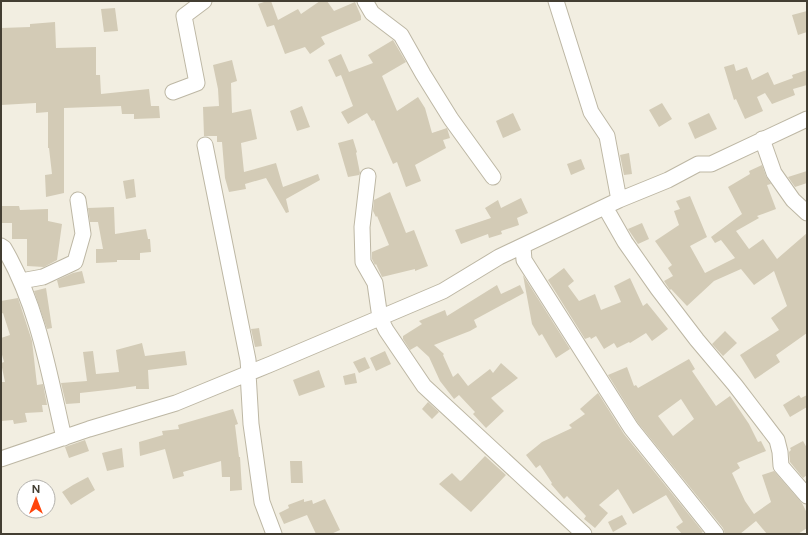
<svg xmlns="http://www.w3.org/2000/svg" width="808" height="535" font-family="Figtree,sans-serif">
  <rect width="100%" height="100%" fill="#f2eee1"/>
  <path fill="#d3cbb6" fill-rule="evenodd" d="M267 1H271L278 20 298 9 301 14 320 1H327L334 11 355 2 361 16V20L321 37 325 44 310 54 305 47 285 54 274 25 267 27 258 4Z
    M115 8 118 31 104 32 101 9Z
    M807 11V32L798 35 792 15Z
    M55 22 56 48 96 47V75H100L101 94 149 89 151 106H159L160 118 134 119V114H122L121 106 64 108V193L46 197 45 175 52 174 49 148H48V112L36 113V103L1 105V28L30 27V24Z
    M393 40 406 62 382 76 397 111 418 97 425 108 432 133 447 128 450 138 443 140 446 148 415 165 421 181 406 187 397 162 393 164 374 120 372 121 367 113 348 124 341 112 353 106 341 75 336 77 328 60 341 54 349 72 373 63 368 55Z
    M232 60 237 81 231 83 232 113 251 109 257 139 241 143 244 172 276 163 283 187 318 174 320 180 286 199 289 212 286 213 266 178 245 184 246 189 229 192 225 178 222 142H217V136H204L203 107 219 106 218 89 213 65Z
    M734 64 736 71 747 67 752 80 768 72 774 85 793 78 792 75 807 70V85L793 89 795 95 772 104 765 93 757 97 763 111 745 119 736 99 734 100 724 67Z
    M662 103 672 119 659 127 649 110Z
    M302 106 310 127 297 131 290 111Z
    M513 113 521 130 503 138 496 121Z
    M709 113 717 129 695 139 688 123Z
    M353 139 357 152 356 153 360 173 359 175 348 177 338 143Z
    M629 153 632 174 624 175 620 155Z
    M581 159 585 169 571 175 567 164Z
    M762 165 766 176 771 184 767 185 776 209 757 216 759 218 736 231 749 249 763 239 777 259 807 233V333L776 355 780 362 755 379 740 355 779 330 771 318 787 306 774 271 754 285 741 269 714 281 687 306 671 289 670 290 664 281 673 276 668 268 672 265 655 241 679 225 674 211 680 209 676 201 690 196 707 237 690 246 705 273 735 258 721 240 715 243 711 237 742 214 728 187 750 174 749 171Z
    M807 171V183L795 187 788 177Z
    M134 179 136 197 126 199 123 181Z
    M390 192 406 233 414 230 428 266 415 271V269L382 277 376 264 375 265 372 259V252L389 245 377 216 376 217 373 211 374 200Z
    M521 198 528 213 517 218 519 225 501 231 502 234 489 238 488 234 461 244 455 230 491 218 485 208 498 200 501 208Z
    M1 206H19L20 210 48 209V221L62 224 57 260 44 267 27 266V239H12V223H1Z
    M114 207 115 234 146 229 148 239H150L151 252 140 253V260H117V262L96 263V249H103L98 222H90L88 208Z
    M642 223 649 239 638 244 628 229Z
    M564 268 574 281 568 286 579 301 595 294 601 310 621 302 614 286 630 278 643 306 647 303 668 329 652 341 646 333 630 343 629 342 617 348 614 343 604 349 596 336 591 339 590 337 585 339 548 280Z
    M82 271 85 283 59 288 57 280 73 273Z
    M523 275 570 349 556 358 542 334 539 336 532 324Z
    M497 285 501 294 520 285 524 293 474 320 477 327 470 331 434 345 444 354 443 355 453 377 458 373 468 386 490 369 493 373 501 363 518 378 491 398 504 411 486 428 473 414 475 412 459 395 454 399 440 381 429 357 417 346 410 350 403 339V336L422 324 419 321 445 310 447 316Z
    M46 288 52 328 47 329 34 291Z
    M18 298 32 341 37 385 43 384 47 405H42L43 412 25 413 27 422 14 424 13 420 1 421V382H5L1 363 4 362 1 351V338L10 335 3 313 1 314V301Z
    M259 328 262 346 255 347 251 329Z
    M725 331 737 343 723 356 712 344Z
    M142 343 145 356 185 351 187 365 148 370 149 389H136V386L116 389 80 393V403L66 404 61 383 87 381 83 352 93 351 96 374 119 372 116 350Z
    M385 351 391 364 376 371 370 358Z
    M365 357 370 368 359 373 353 362Z
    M689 359 695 369 692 371 716 406 730 396 749 424 758 442 761 441 766 451 737 463 740 468 732 473 745 501 754 514 771 502 762 475 774 471 802 503 807 513V528L798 534H767L756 521 740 534H725L723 528 638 423 608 375 627 367 634 386 636 385 638 388ZM681 399 694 419 673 436 658 416Z
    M319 370 325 387 299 396 293 380Z
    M355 373 357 383 345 385 343 376Z
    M598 393 624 434 703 532 700 534H682L676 527 683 522 666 495 633 514 618 489 599 505 608 513 595 528 584 519 586 516 567 496 564 499 551 484 552 483 540 465 536 468 526 455 542 442 572 428 569 425 585 414 580 409Z
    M799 395 801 398 807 395V407L790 417 783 405Z
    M428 402 439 412 432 419 422 409Z
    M233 409 238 424 235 425 239 457H240L242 490 230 491V477H222L221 461 183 472 184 476 173 479 165 449 140 456 139 442 163 435 162 431 179 429 178 425Z
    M85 440 89 451 69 458 65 447Z
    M803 441 807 448V475L803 478 790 462 789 452 791 450 790 448Z
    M122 448 124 467 107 471 102 453Z
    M485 456 506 475 471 512 439 484 452 473 460 481 462 480Z
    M290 461H302L303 483H291Z
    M88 477 95 490 71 505 62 492 73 485Z
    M304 499V502L312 500 313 504 325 499 340 530 331 534H316L307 515 284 524 279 513 289 508 288 505Z
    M622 515 627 524 613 532 608 522Z"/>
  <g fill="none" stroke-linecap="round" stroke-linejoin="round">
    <g stroke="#bdb7a4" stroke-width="17">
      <path id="minor" d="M365 1 372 13 401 35 423 74 451 119 493 177
        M173 92 197 83 184 16 204 1
        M762 139 774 173 793 200 807 213
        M205 145 248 360 249 373
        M368 176 362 227 363 262 375 283 380 318 386 330 424 386 584 534
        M619 200 668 180 698 164H711L807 119
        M605 207 625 242 658 289 697 340 735 385 777 440 780 452 781 466 807 496
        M1 246 4 248C38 306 49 373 64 438
        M523 247 524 260 631 428 716 534
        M21 281 43 277 75 262 83 234 78 200
        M248 373 251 424 262 502 274 534
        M1 459 89 429 176 403 271 364 443 291 499 257 619 200 607 136 591 112 556 1"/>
    </g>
    <use href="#minor" stroke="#fff" stroke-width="15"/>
  </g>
  <rect width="808" height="535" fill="none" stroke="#433e32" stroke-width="4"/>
  <g transform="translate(36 499)"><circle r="19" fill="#ffffff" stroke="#b4b2ad"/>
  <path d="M0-3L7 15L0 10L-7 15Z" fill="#ff450b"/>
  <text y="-6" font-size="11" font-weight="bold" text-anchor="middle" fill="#433e32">N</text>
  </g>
</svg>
